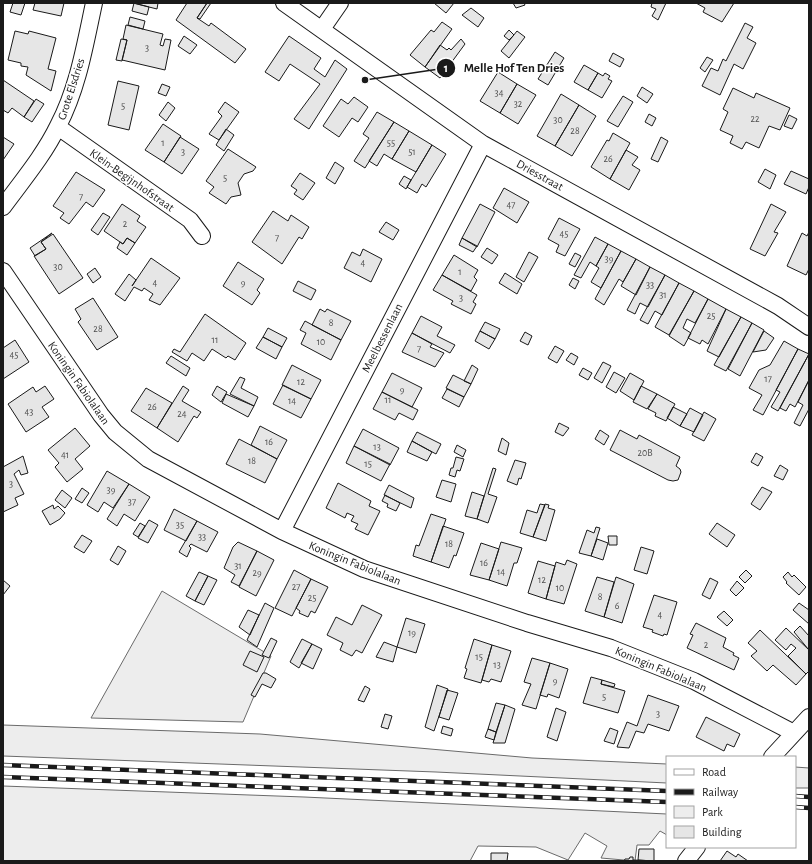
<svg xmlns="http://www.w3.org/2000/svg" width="812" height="864" font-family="'Alegreya Sans',sans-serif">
  <rect width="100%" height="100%" fill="#fff"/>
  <path fill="#ededed" stroke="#6a6a6a" d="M162 591 271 656 243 722 91 718Z
    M3 725 260 734 532 758 667 764V783L436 772 3 756Z
    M795 767 809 768V788H795Z
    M3 786 304 797 667 814V835L660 831 649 845H637L635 861 601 858 607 846 585 833 568 860 536 847 478 846 470 861H3Z"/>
  <path fill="#e6e6e6" stroke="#1a1a1a" d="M13 3H25L21 15 10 12Z
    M35 3H64L61 16 33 10Z
    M133 3H158L157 9Z
    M134 3 149 7 147 15 132 11Z
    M187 3H207L197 18 209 26 211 23 246 49 235 63 176 20Z
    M207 3H211L200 19 197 18Z
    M434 3H454L446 13Z
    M513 3H524L525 5 516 8Z
    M652 3H666L658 20 652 16 656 9 651 7Z
    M696 3H734L722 22 703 12 705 8Z
    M471 8 484 18 478 27 462 15Z
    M130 17 145 21 143 29 128 25Z
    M442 22 452 29 425 67 410 55 431 30 434 32Z
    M745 23 753 27 747 38 756 43 743 69 734 64 720 95 702 86 711 68 718 71 723 59 726 61Z
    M126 25 163 34 160 45 163 46 165 39 171 40 165 70 122 60 127 40 123 39Z
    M509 30 514 35 509 40 504 36Z
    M15 31 28 34 29 31 56 38 48 69 56 71 51 91 26 75 28 67 21 66V63L8 60Z
    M517 31 525 37 509 58 501 51Z
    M184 36 197 45 190 54 178 46Z
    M289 36 321 58 314 69 325 77 335 60 347 69 309 129 294 119 320 84 290 64 279 81 265 72Z
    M121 39 127 40 122 61 116 60Z
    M461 39 465 44 440 78 425 67 440 45 447 50 449 48 451 50Z
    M555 52 564 58 548 85 538 79Z
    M613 53 624 59 620 67 609 61Z
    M707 57 713 60 705 72 700 68Z
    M584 65 598 73 588 90 574 82Z
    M498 72 517 84 500 113 480 101Z
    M598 73 603 76 605 73 610 76 608 79 612 81 602 98 588 90Z
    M3 80 34 101 24 117 12 108 8 113 3 110Z
    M118 81 139 86 129 130 108 125Z
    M162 84 170 87 166 96 158 93Z
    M517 84 536 95 518 124 500 113Z
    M642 87 653 94 647 103 637 96Z
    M733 88 754 98 756 93 790 108 780 130 769 126 759 148 746 142 742 149 730 143 733 136 720 130 728 112 723 109Z
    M561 94 579 105 555 146 537 136Z
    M623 96 633 102 618 127 607 121Z
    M354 97 368 107 358 122 352 118 339 137 323 126 341 99 348 104Z
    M36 99 44 104 32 122 24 117Z
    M168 102 175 108 166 121 159 115Z
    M225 102 239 112 219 140 209 134 222 116 218 112Z
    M579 105 596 116 572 156 555 146Z
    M377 112 394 122 365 168 354 161 369 138 363 134Z
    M649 114 656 118 652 126 645 122Z
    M789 115 797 119 792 129 784 126Z
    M394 122 409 131 392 159 384 154 377 166 369 161Z
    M163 124 181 136 164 162 145 150Z
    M226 129 234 135 224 151 216 145Z
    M409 131 432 145 416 172 392 159Z
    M613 133 630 143 610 179 591 167 607 140 609 141Z
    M3 137 14 144 3 160Z
    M180 137 199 149 182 174 164 162Z
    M661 137 668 141 658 162 651 159Z
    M432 145 446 154 426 187 422 184 417 193 407 187Z
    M228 149 256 167 253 171 244 174 238 183 241 195 231 197 226 204 209 193 214 187 206 181Z
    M626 150 638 157 632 165 640 170 629 190 610 179Z
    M335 162 344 168 335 184 326 178Z
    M765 169 776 175 770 189 758 182Z
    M791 171 809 179V187L806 194 784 184Z
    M76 172 105 190 93 207 86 202 69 224 60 218 64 213 53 206Z
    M300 173 315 183 303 200 294 194 297 190 291 186Z
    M404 176 411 180 406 189 399 184Z
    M504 188 529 202 517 223 493 208Z
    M122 204 140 216 137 221 146 227 135 243 127 238 123 244 104 231Z
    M480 204 495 212 477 247 462 238Z
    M771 204 786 212 774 232 778 233 765 256 750 249Z
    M273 211 288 221 291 215 309 227 302 239 299 237 282 264 252 242Z
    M103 213 110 217 98 235 91 230Z
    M559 218 580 229 565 256 556 252 559 245 548 239Z
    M386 222 399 230 393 240 379 232Z
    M809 232V269L806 275 787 266 802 233 807 236Z
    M52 233 41 242 46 249 35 256 30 248Z
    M53 234 83 278 59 294 34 256 46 249 41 242Z
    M595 237 608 244 596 266 590 262 581 278 574 275Z
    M127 238 135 243 127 255 117 248 120 242 123 244Z
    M462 238 477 246 473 252 459 245Z
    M608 244 621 251 601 288 591 282 599 268 596 266Z
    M487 248 498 255 492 264 481 257Z
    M363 249 382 259 371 282 344 268 352 252 360 256Z
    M621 251 636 259 623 282 619 279 604 305 595 299Z
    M529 252 538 257 524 282 516 277Z
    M575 253 581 256 575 267 569 264Z
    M454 255 478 270 474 277 477 280 471 291 442 275Z
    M151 258 180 278 160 305 149 300 153 294 144 288 142 291 134 287 125 301 115 294 129 274 136 280 132 286Z
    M636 259 650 267 636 295 621 286Z
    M238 262 264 279 257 290 260 293 252 305 223 286Z
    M650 267 665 275 648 307 640 303 635 314 627 310Z
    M95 268 101 277 93 283 87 274Z
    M505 273 522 284 517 294 499 283Z
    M442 275 477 295 473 302 476 304 471 314 451 304 453 301 433 290Z
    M665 275 679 283 662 315 655 311 648 324 640 320Z
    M573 278 579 281 575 289 569 285Z
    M298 281 316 290 311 300 293 291Z
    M679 283 694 291 669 335 655 327Z
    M694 291 708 299 695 323 687 319 683 328 691 333 684 346 669 336Z
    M93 298 118 337 97 350 78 322 81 319 75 309Z
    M708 299 726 309 708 344 702 340 700 344 688 338Z
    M320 309 325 312 327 309 351 321 341 340 312 325Z
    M726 309 741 317 719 357 707 351Z
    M205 314 246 343 235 360 228 356 226 358 212 349 204 361 192 353 187 361 172 352 174 349 180 352Z
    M421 316 442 327 437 336 455 345 450 353 412 333Z
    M741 317 752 323 726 371 714 365Z
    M305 321 341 340 331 360 301 344 306 333 300 330Z
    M485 322 500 329 495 339 480 331Z
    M752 323 764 330 740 376 728 369Z
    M268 328 287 338 282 347 263 337Z
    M480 331 495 339 489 349 475 341Z
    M764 331 774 338 766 350 753 352Z
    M525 332 532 336 528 345 520 341Z
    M412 333 432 344 430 347 444 353 435 367 402 352Z
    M263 337 282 347 276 359 256 348Z
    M15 340 29 362 3 379V348Z
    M784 341 798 349 763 415 753 410 762 395 749 388 759 370 770 365Z
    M555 346 564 351 557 363 548 358Z
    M798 349 809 354 778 411 771 407 780 392 776 390Z
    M571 353 578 357 574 365 566 360Z
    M809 354V380L795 407 790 404 786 411 780 408Z
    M171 356 190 368 186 376 166 363Z
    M603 362 611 366 602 383 594 378Z
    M292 365 321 380 311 399 282 385Z
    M472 365 478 369 471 384 464 381Z
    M583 368 592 373 588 380 579 375Z
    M614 372 625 378 616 393 606 387Z
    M392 373 422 388 412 407 382 392Z
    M630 373 644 381 634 400 620 391Z
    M453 375 471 384 464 397 446 388Z
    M240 377 245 379 241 388 258 397 254 406 230 394Z
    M809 380V409L800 426 794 423 803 405 798 402Z
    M283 385 311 399 301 418 273 404Z
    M45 386 54 399 42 407 49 417 26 432 8 404 33 387 36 392Z
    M183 386 189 390 182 401 201 412 197 418 194 416 178 442 157 428Z
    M217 386 227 392 221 402 212 395Z
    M641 386 657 394 647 409 633 402Z
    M146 388 172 403 157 428 131 411Z
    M447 389 464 397 459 407 442 398Z
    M382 392 418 410 413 420 399 413 395 420 373 409Z
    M226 394 254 406 248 417 222 403Z
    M657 394 675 404 666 421 655 416 656 413 648 409Z
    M673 407 687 414 680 426 667 418Z
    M690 408 703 415 694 432 680 426Z
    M704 412 716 419 704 441 692 435Z
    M559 423 569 428 563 436 555 432Z
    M260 426 287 440 277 459 251 445Z
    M75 428 90 446 75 459 83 469 67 482 55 467 59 463 48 450Z
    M363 429 399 448 390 465 354 446Z
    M600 430 609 436 604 445 595 439Z
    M620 430 637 439 639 435 680 457 676 466 680 469 681 472 678 480 673 481 668 480 610 450Z
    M417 432 441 444 436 454 412 441Z
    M502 438 509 443 506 455 498 451Z
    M239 439 277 459 265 483 226 464Z
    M412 441 432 452 427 461 407 452Z
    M457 445 466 450 463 457 454 452Z
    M354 446 390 464 381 481 346 463Z
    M756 453 763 457 758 466 751 462Z
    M23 456 28 473 21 475 19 470 14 474 24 494 15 498 18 505 3 512V467Z
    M456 457 464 459 460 471 457 470 455 477 449 475 451 468H453Z
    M515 460 526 463 521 479 519 478 517 485 507 481Z
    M780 465 788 470 783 480 774 476Z
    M493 468 496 469 488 494 497 497 488 523 477 519Z
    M107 471 129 484 113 508 104 502 98 512 87 505Z
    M442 480 456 484 451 502 436 497Z
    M338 483 371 501 369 506 380 511 368 535 355 529 358 524 351 521 354 516 347 513 345 518 326 508Z
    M129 484 150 497 135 521 124 514 117 526 107 519Z
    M389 485 414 498 411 508 384 495Z
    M762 487 772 492 760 510 751 504Z
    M82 488 89 493 82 503 75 499Z
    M62 490 72 498 65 508 55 500Z
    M472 492 484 496 477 519 465 516Z
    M385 495 400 503 396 511 387 507 388 504 382 501Z
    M540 504 545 505 533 537 520 533 527 510 537 513Z
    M545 504 549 505 548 508 555 510 546 541 533 537Z
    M53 505 54 509 58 506 65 513 60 519 50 525 42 511Z
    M174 509 197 521 186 541 164 530Z
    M431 514 446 519 431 562 413 556 416 545 419 546Z
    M149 520 158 525 148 543 138 538Z
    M197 521 218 532 207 552 191 544 189 546 191 548 187 557 179 552Z
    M140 523 145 526 138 537 133 534Z
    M717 523 735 535 727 547 709 534Z
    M443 526 464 533 456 556 454 555 449 568 431 562Z
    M596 527 600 528 591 556 579 553 587 530 594 533Z
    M82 535 92 541 84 553 74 547Z
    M608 536H617V545H609Z
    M597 539 608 543 603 560 591 556Z
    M238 542 257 551 239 586 231 582 235 575 224 568 233 547Z
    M501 542 522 548 517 563H514L507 586 489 580Z
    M481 543 499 549 489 580 470 575Z
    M118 546 126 551 118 565 110 560Z
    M641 547 654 551 647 574 634 570Z
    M257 551 274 560 256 596 239 587Z
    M567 560 577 564 564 604 546 599 556 562 565 565Z
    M538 561 555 566 546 599 528 593Z
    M294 570 311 579 292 616 275 608Z
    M746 570 752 576 745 583 739 577Z
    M199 572 208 576 195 601 186 596Z
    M788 572 792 577 794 575 806 587 799 595 786 583 787 582 783 577Z
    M208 576 217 580 204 605 195 601Z
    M597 577 614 582 604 617 585 611Z
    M616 577 634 584 622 623 604 617Z
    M710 578 718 582 710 599 702 595Z
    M311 579 328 587 315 613 311 611 308 617 299 613 300 611 296 608Z
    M3 580 10 586 3 595Z
    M737 581 744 588 736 596 730 590Z
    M654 595 677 602 667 635 664 634 663 636 652 632 653 630 643 627Z
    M265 603 274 608 257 647 247 640Z
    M799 603 809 610V624L793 610Z
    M362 605 382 615 362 653 356 650 352 656 340 650 343 643 327 635 336 617 352 625Z
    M248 610 259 615 250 635 239 627Z
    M724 611 733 620 727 626 717 617Z
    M406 618 425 624 416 653 397 647 393 662 376 657 384 642 397 647Z
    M696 623 726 638 723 647 734 653 733 655 739 658 734 670 687 648 693 635 690 634Z
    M800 626 809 636V650L794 632Z
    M786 628 809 650V671L806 674 788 656 796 648 791 644 786 650 775 640Z
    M760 630 806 674 796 685 773 665 767 671 751 656 757 651 748 643Z
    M271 638 277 641 269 658 262 655Z
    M302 639 312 644 299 668 290 662Z
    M474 639 492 645 481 683 464 678 467 669 465 668Z
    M312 644 322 649 313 669 301 663Z
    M492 645 511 651 501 682 491 679 489 682 482 680Z
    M250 651 264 657 257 672 243 665Z
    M532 658 550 663 536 709 522 705 531 684 524 682Z
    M550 663 568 669 559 698 548 694 547 697 540 695Z
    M263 673H266L276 679 271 688 262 684 255 697 251 695Z
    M591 677 602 680 601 684 625 691 618 713 583 703Z
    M602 680 615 684 614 687 601 684Z
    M437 685 448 689 434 731 425 727Z
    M365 686 370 689 364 702 358 700Z
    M447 690 458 693 449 720 439 717Z
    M648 695 679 706 669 731 648 724 644 733 636 731 629 748 617 747 627 722 637 726Z
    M496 703 505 705 496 732 488 729Z
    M505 705 515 709 505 743H493Z
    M556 708 566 712 557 741 547 737Z
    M385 714 392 716 388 729 381 727Z
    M706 717 740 734 734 747 727 744 724 751 696 737Z
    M443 726 453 729 451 736 441 733Z
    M610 728 618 731 614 744 604 741Z
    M488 729 496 732 494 740 485 737Z
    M639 849H654V861L638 860Z
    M727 851 736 857 738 854 748 861H720Z
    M491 853H508L507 861H491Z
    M630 857H633V860L658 861H624L625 859H629Z"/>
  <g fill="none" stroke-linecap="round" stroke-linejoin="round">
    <g stroke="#1a1a1a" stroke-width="18">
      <path id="street" d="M284 3 483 144 778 306 809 327
        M322 29 340 3
        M58 127 190 220 202 236
        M3 207C22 181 44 155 58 126 78 88 85 45 94 3
        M3 271 101 415 115 432 148 459 282 531 364 569 527 623 611 648 694 681 794 733
        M282 531 483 144
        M772 757 809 717
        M686 861 697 847"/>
    </g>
    <use href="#street" stroke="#fff" stroke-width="16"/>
    <g stroke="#1a1a1a" stroke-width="4.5">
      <path id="rail" d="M3 765 667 791
        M3 777 667 802
        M795 796 809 797
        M795 807 809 808"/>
    </g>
    <use href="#rail" stroke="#fff" stroke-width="3" stroke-dasharray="9" stroke-linecap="butt"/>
  </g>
  <g text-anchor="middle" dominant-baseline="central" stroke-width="3" stroke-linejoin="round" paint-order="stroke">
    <g font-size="10" fill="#4d4d4d">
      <text x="147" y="48">3</text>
      <text x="499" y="93">34</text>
      <text x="518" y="104">32</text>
      <text x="123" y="106">5</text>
      <text x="755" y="119">22</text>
      <text x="558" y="120">30</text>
      <text x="575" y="131">28</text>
      <text x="163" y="143">1</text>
      <text x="391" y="143">55</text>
      <text x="183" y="152">3</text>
      <text x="412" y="152">51</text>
      <text x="608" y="159">26</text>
      <text x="225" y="178">5</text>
      <text x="81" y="197">7</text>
      <text x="511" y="205">47</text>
      <text x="125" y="224">2</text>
      <text x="564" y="234">45</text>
      <text x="277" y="238">7</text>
      <text x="609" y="259">39</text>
      <text x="363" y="263">4</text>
      <text x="58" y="267">30</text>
      <text x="460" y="272">1</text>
      <text x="155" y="283">4</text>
      <text x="243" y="283">9</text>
      <text x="650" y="285">33</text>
      <text x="663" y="295">31</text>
      <text x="461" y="298">3</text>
      <text x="711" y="316">25</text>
      <text x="331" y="323">8</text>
      <text x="98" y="329">28</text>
      <text x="215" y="340">11</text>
      <text x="321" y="342">10</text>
      <text x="419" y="349">7</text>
      <text x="14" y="355">45</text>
      <text x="768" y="379">17</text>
      <text x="301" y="382">12</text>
      <text x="402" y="390">9</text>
      <text x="388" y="400">11</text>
      <text x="292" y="401">14</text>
      <text x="152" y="407">26</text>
      <text x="29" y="412">43</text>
      <text x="182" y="414">24</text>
      <text x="269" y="442">16</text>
      <text x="377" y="447">13</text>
      <text x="645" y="453">20B</text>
      <text x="65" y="455">41</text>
      <text x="252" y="461">18</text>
      <text x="368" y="464">15</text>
      <text x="11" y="484">3</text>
      <text x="111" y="490">39</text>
      <text x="132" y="502">37</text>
      <text x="180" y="525">35</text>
      <text x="202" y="537">33</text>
      <text x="449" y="544">18</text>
      <text x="484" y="563">16</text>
      <text x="238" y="566">31</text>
      <text x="501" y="572">14</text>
      <text x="257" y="573">29</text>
      <text x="542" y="580">12</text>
      <text x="296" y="587">27</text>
      <text x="560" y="588">10</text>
      <text x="600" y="597">8</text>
      <text x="312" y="598">25</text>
      <text x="617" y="606">6</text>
      <text x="660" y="615">4</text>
      <text x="412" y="633">19</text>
      <text x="706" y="645">2</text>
      <text x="479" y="657">15</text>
      <text x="497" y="665">13</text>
      <text x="555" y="681">9</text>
      <text x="604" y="697">5</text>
      <text x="658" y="714">3</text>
    </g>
    <g font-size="12" fill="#1a1a1a" stroke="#fff">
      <text transform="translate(71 89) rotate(-72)">Grote Elsdries</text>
      <text transform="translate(540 175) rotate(29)">Driesstraat</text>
      <text transform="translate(132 180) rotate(35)">Klein-Begijnhofstraat</text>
      <text transform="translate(382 338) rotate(-63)">Meelbessenlaan</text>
      <text transform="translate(79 383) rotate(55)">Koningin Fabiolalaan</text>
      <text transform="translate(355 563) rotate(22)">Koningin Fabiolalaan</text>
      <text transform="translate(661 669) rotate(23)">Koningin Fabiolalaan</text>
    </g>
  </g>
  <path fill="none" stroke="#1a1a1a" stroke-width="1.5" d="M365 80L446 68"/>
  <g fill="#1a1a1a" stroke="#fff" stroke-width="1.5">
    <circle cx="365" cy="80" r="4"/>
    <circle cx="446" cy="68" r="10"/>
  </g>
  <g font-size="12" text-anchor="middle" font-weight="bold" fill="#fff">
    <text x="446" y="72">1</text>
  </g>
  <g font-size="13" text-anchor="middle" font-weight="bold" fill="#1a1a1a" stroke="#fff" stroke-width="3" stroke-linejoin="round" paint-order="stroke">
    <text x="514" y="72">Melle Hof Ten Dries</text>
  </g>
  <rect width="812" height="864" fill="none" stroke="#1a1a1a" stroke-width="8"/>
  <rect x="666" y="756" width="130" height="92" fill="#ffffff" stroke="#a3a3a3"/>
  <rect x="674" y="769" width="20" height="6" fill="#ffffff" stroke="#a3a3a3"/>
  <text x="702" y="776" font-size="12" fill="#1a1a1a">Road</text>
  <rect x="674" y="789" width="20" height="6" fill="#1a1a1a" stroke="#a3a3a3"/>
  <text x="702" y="796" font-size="12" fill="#1a1a1a">Railway</text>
  <rect x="674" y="806" width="20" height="12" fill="#ededed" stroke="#a3a3a3"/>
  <text x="702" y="816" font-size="12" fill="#1a1a1a">Park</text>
  <rect x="674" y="826" width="20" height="12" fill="#e6e6e6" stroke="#a3a3a3"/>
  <text x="702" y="836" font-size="12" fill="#1a1a1a">Building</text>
</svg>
